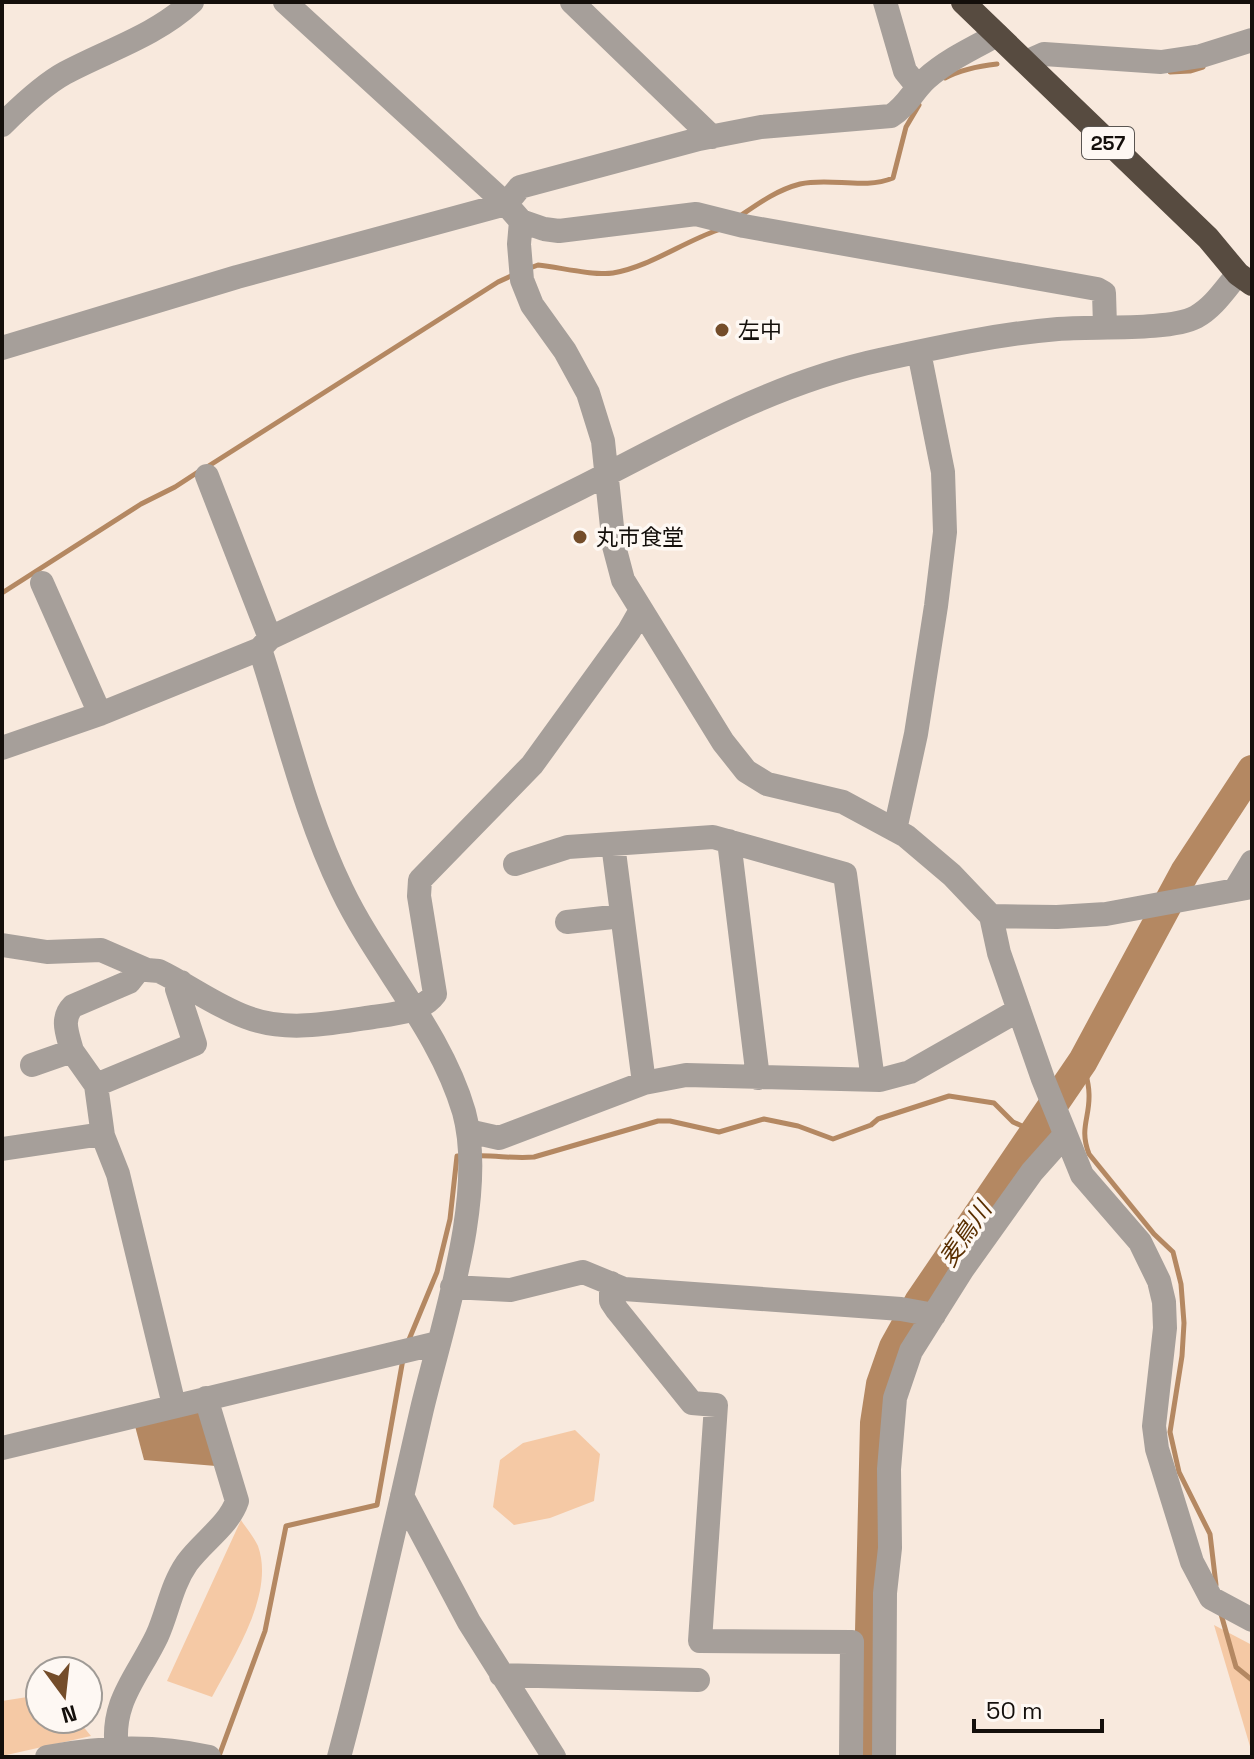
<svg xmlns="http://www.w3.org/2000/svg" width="1254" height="1759" font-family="'Space Grotesk','Noto Sans JP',sans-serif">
  <rect width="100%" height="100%" fill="#f8e9dd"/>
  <path fill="#f5c9a5" d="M575 1430 600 1454 594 1501 550 1518 514 1525 493 1507 500 1460 523 1443Z
    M241 1520C246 1528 254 1537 258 1546 275 1594 234 1655 212 1697L167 1681Z
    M1214 1625 1252 1645V1753Z
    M40 1695V1719H77L91 1736 2 1756V1701Z"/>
  <path fill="#b48862" d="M193 1408 204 1415 216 1466 144 1460 135 1426Z"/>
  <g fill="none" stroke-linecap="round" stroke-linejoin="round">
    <path stroke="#b48862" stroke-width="5" d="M1170 72 1190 71 1203 67
      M945 78C962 69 979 66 997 64
      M740 216C759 203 777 190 800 184 831 177 863 190 893 178L906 127 919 105
      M530 268 538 265C559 267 593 276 613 273 649 267 683 242 718 230
      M207 467 498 282 513 275
      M2 593 141 504 175 487 198 472
      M1083 1061C1085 1071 1089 1083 1089 1094 1090 1118 1079 1128 1089 1154L1154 1234 1173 1252 1181 1284 1184 1323 1182 1356 1170 1432 1179 1472 1210 1534 1216 1585
      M475 1156C495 1155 514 1159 534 1157L658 1121H670L719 1132 764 1119 798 1126 833 1139 871 1125 878 1119 949 1096 994 1103 1013 1122 1035 1132
      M408 1342 437 1272 450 1219 457 1156H461
      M1221 1614 1236 1667 1252 1680
      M219 1756 265 1631 286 1526 377 1505 403 1359"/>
    <path stroke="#b48862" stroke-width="30" d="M867 1757 875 1423 881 1384 894 1347 919 1302 1083 1061 1185 872 1252 770"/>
    <path stroke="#a69f9a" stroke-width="24" d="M285 2 506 204 521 221 519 244 522 280 532 305 565 351 588 393 603 441 614 546 623 580 723 742 746 771 767 784 843 802 906 836 952 875 991 916 999 953 1043 1079 1082 1175 1140 1242 1159 1281 1164 1302 1165 1328 1154 1426 1157 1449 1192 1562 1211 1598 1252 1620
      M572 2 712 137
      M885 2 905 71 918 87
      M1026 62 1044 54 1161 62 1201 56 1252 40
      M2 125C20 107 43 85 65 73 108 50 155 36 192 2
      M521 221 544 229 559 231 696 214 744 226 1097 289 1104 293 1105 326
      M2 348 237 277 506 204 520 187 699 139 761 127 891 116C906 107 913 91 926 79 947 60 973 48 997 35
      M207 476 270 638
      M42 583 100 714
      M260 649C286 729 305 814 342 890 378 965 440 1030 464 1112 487 1196 442 1325 422 1409 395 1526 370 1642 339 1757
      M2 748 100 714 260 649 270 638C374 589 478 539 580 488 679 438 770 384 880 360 939 347 998 334 1058 329 1092 326 1170 331 1196 317 1214 307 1225 289 1238 274
      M895 830 916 734 936 606 945 532 943 472 919 352
      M729 841 758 1078
      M613 844 644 1083
      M515 864 568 847 713 837 845 874 873 1080
      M1235 890 1252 862
      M991 916 1057 917 1106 914 1252 887
      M567 922 622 916
      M2 945 47 952 101 950 147 970 159 971C188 985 216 1006 246 1017 287 1033 331 1023 373 1017 394 1014 422 1012 435 994L419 896 420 880 532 765 629 631 641 610
      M72 1051 96 1085 103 1136
      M32 1065 72 1051C68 1035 60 1019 73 1006L129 982 140 968
      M96 1085 195 1044 177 989 181 982
      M468 1131 499 1138 644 1083 686 1075 880 1080 910 1072 1019 1010
      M2 1149 89 1136H103L118 1174 174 1405
      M611 1283V1301L617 1310 692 1403 716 1405 700 1641 852 1642 851 1757
      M452 1287 510 1290 583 1272 624 1289 901 1309 934 1315
      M2 1448 438 1343
      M402 1496 469 1622 554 1757
      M501 1675 698 1680
      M117 1750C110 1702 138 1676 157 1636 168 1612 171 1586 187 1563 202 1542 229 1525 237 1501L206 1398
      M47 1757C99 1747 157 1745 209 1757
      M884 1757 885 1593 890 1548 889 1469 895 1398 911 1351 962 1270 1032 1172 1064 1136"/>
    <path stroke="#574b40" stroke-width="24" d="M963 2 1208 238 1238 274 1252 284"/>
  </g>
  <g fill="#744d2a" stroke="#fef8f3" stroke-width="3">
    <circle cx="722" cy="330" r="8"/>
    <circle cx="580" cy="537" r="8"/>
  </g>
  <g text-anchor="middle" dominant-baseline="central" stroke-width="7" stroke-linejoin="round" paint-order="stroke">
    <rect fill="#fef8f3" stroke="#5a5551" stroke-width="2" x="1082" y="127" width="52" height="32" rx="6"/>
    <g font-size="20" font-weight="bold" fill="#140f0b">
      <text x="1108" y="143">257</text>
    </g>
    <g font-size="22" fill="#140f0b" stroke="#fef8f3" text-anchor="start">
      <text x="738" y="330">左中</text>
      <text x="596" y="537">丸市食堂</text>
    </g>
    <g font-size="24" font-style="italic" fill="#5a2f00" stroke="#fef8f3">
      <text transform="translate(965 1234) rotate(-56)">麦鳥川</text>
    </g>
  </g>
  <rect width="1254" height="1759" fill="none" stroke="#140f0b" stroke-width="8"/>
  <g transform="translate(64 1695) rotate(165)"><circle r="38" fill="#fef8f3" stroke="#a09b96" stroke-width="2"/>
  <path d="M0-6L14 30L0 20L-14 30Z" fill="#744d2a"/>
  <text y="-12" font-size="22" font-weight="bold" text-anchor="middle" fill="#140f0b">N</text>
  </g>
  <path d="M974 1719v12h128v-12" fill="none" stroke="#140f0b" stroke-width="4"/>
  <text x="986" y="1719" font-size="24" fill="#140f0b" stroke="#fef8f3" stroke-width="6" paint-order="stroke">50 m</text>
</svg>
